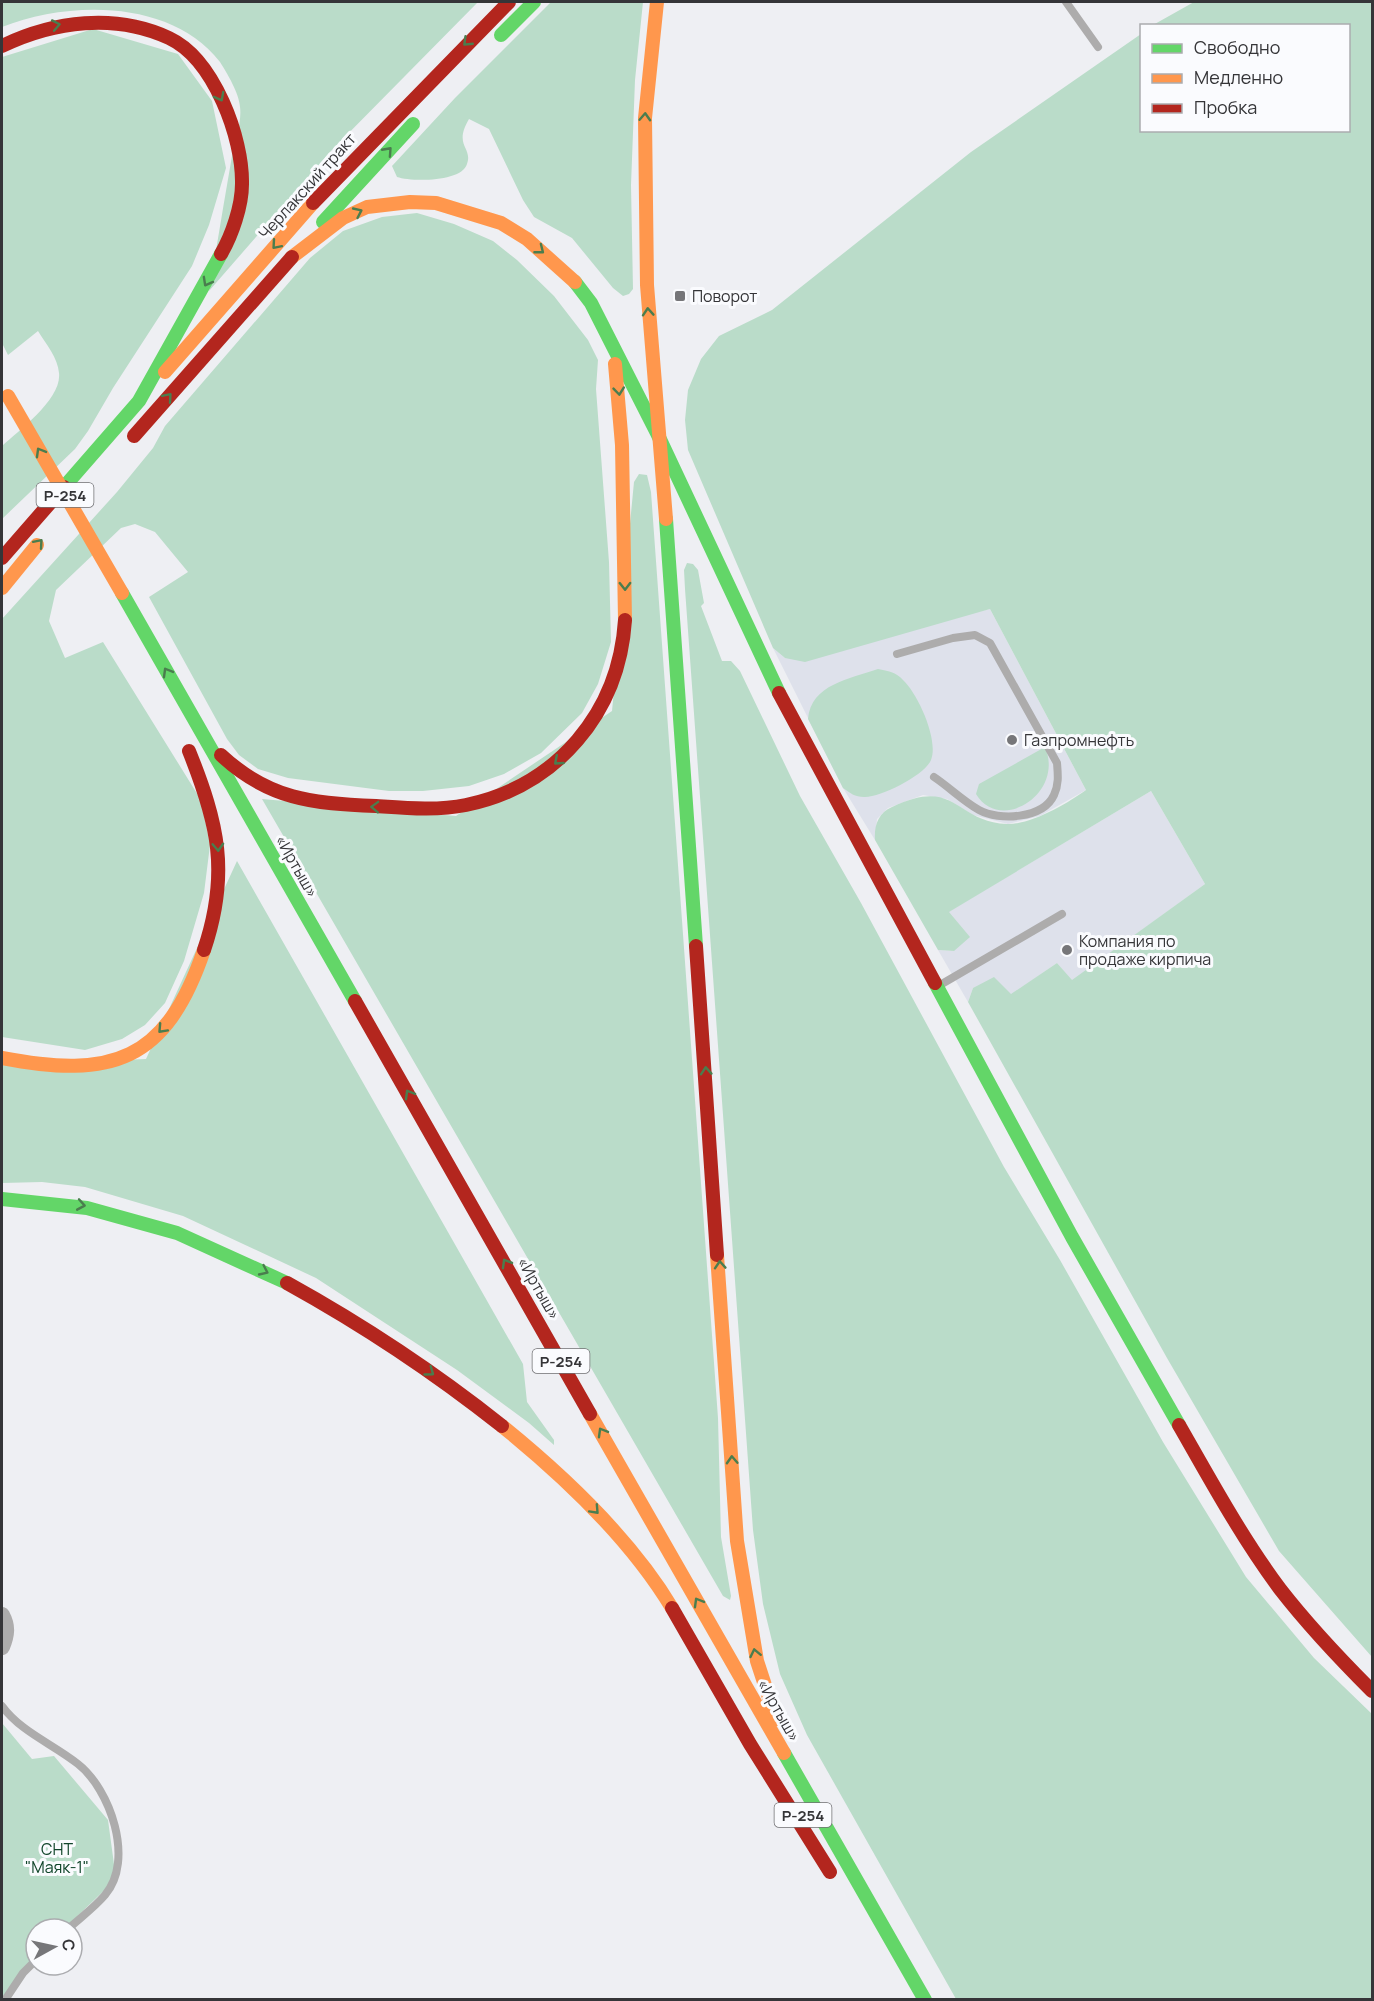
<svg xmlns="http://www.w3.org/2000/svg" width="1374" height="2001" font-family="Manrope,sans-serif">
  <rect width="100%" height="100%" fill="#eeeff3"/>
  <path fill="#dee1eb" d="M990 609 1086 790 1040 816 1008 824 973 815 947 799 923 795 888 808 877 819 875 840 843 788 773 648 785 658Z
    M1151 791 1205 884 1072 981 1057 963 1011 995 973 988 968 1002 938 950 954 951 948 912Z"/>
  <path fill="#badcc9" d="M2 2H478L330 152 209 291C217 246 224 201 232 156 235 141 242 122 240 107 239 93 227 73 220 62 172 0 71 0 2 27Z
    M551 2H643L635 80 631 185 633 289 629 294 623 296 613 288 572 238 534 217 523 200 489 129 469 119C453 146 473 147 467 164 462 182 412 182 397 177L392 166 455 98Z
    M1194 2H1372V1657L1279 1551 1167 1358 968 1002 973 988 994 977 1011 994 1057 963 1072 980 1205 884 1151 791 949 912 970 937 954 951 938 950 875 840C874 826 878 813 892 807 957 776 953 821 1007 824 1031 825 1068 803 1086 790L990 609 805 662 785 658 773 648 688 450 685 420 688 390 701 359 719 336 772 310 971 152 1141 34 1142 130H1348V26L1153 25Z
    M93 29 178 54 212 101 226 168 209 225 192 266 113 388 88 431 75 449 2 519V446C19 430 62 399 59 373 58 358 46 344 38 331L8 355 2 343V57Z
    M417 213 454 224 493 241 517 260 554 296 588 340 598 360 596 389 609 562 611 642 598 684 582 713 541 753 504 774 469 786 423 791H389L288 778 258 769 239 755 227 739 149 597 188 572 155 532 135 524 121 528 56 590 49 621 65 658 103 642 201 800 210 845 204 893 184 961 165 1003 145 1025 122 1039 85 1050 2 1037V619L117 492 153 448 165 426 310 258 343 231 382 217Z
    M639 474 647 475 651 492 718 1418 721 1537 731 1596 730 1600 723 1596 262 799 456 816 612 711 634 482Z
    M687 563 693 564 698 570 704 603 701 606 722 661H731L740 671 800 796 861 903 1004 1167 1060 1260 1163 1442 1246 1577 1314 1658 1372 1714V1999H956L807 1735 780 1674 763 1604 753 1530 685 589 684 570Z
    M878 669C888 671 896 672 903 680 918 694 939 740 931 760 925 775 880 798 864 797 855 797 850 793 843 788L808 719C811 684 850 679 878 669Z
    M1045 747C1065 794 1000 834 976 794L979 784Z
    M237 861 523 1364 527 1402 554 1440V1445L529 1423 457 1370 316 1278 183 1216 85 1187 42 1182 2 1183V1065L146 1059Z
    M2 1723 32 1759 54 1756 108 1820 116 1879 64 1929H36V1956L2 1998Z"/>
  <g fill="none" stroke-linecap="round" stroke-linejoin="round">
    <path stroke="#adacac" stroke-width="8" d="M1066 2 1098 47
      M897 654 953 638 975 635 990 643 1057 763C1058 775 1059 784 1054 795 1043 819 999 821 979 810 963 801 949 787 934 777
      M940 985 1062 914
      M2 1706C21 1732 53 1744 78 1764 110 1789 135 1860 105 1895 95 1907 80 1918 68 1929
      M5 2000 23 1973 36 1960"/>
    <path stroke="#adacac" stroke-width="16" d="M2 1615C8 1626 7 1635 2 1647"/>
    <path stroke="#63d668" stroke-width="14" d="M501 35 534 2
      M323 222 413 124
      M575 282 591 303 657 433 779 693
      M64 487 139 401 221 254
      M666 519 696 946
      M122 593 355 1001
      M935 983 1072 1237 1179 1425
      M2 1199 87 1208 177 1233 287 1283
      M784 1753 925 2000"/>
    <path stroke="#ff974d" stroke-width="14" d="M657 2 645 118 647 285 666 519
      M292 257 343 218 367 207 410 202 436 203 501 223 527 239 575 282
      M615 364 622 445 625 620
      M165 372 313 203
      M2 588 37 545
      M2 1058C112 1079 166 1062 204 950
      M717 1255 737 1541 757 1661 776 1719
      M590 1414 784 1753
      M502 1426C565 1477 630 1538 672 1608"/>
    <path stroke="#b3261e" stroke-width="14" d="M2 46C54 21 115 13 169 38 214 59 243 138 242 184 242 206 232 235 221 254
      M313 203 509 2
      M134 436 292 257
      M2 558 64 487
      M779 693 935 983
      M189 751C218 823 230 873 204 950
      M221 755C268 799 313 804 376 806 405 808 437 811 466 805 557 786 619 713 625 620
      M696 946 717 1255
      M355 1001 590 1414
      M287 1283C363 1325 434 1372 502 1426
      M1179 1425C1211 1481 1242 1538 1280 1589 1308 1625 1340 1659 1372 1691
      M672 1608 750 1744 830 1872"/>
    <path stroke="#ff974d" stroke-width="14" d="M8 396 122 593"/>
  </g>
  <defs><path id="oneway-chevron" d="M-2-3.5L2.5 0L-2 3.5" fill="none" stroke-width="1.6" stroke-linecap="round" stroke-linejoin="round" transform="scale(1.5)"/></defs>
  <g stroke="#4a7d4e">
    <use href="#oneway-chevron" transform="translate(56 25) rotate(-11)"/>
    <use href="#oneway-chevron" transform="translate(467 42) rotate(136)"/>
    <use href="#oneway-chevron" transform="translate(220 97) rotate(62)"/>
    <use href="#oneway-chevron" transform="translate(645 117) rotate(-87)"/>
    <use href="#oneway-chevron" transform="translate(388 151) rotate(-48)"/>
    <use href="#oneway-chevron" transform="translate(358 212) rotate(-25)"/>
    <use href="#oneway-chevron" transform="translate(276 245) rotate(131)"/>
    <use href="#oneway-chevron" transform="translate(540 250) rotate(38)"/>
    <use href="#oneway-chevron" transform="translate(207 282) rotate(119)"/>
    <use href="#oneway-chevron" transform="translate(648 312) rotate(-94)"/>
    <use href="#oneway-chevron" transform="translate(619 391) rotate(84)"/>
    <use href="#oneway-chevron" transform="translate(168 397) rotate(-49)"/>
    <use href="#oneway-chevron" transform="translate(40 452) rotate(-120)"/>
    <use href="#oneway-chevron" transform="translate(39 543) rotate(-49)"/>
    <use href="#oneway-chevron" transform="translate(625 586) rotate(89)"/>
    <use href="#oneway-chevron" transform="translate(167 672) rotate(-120)"/>
    <use href="#oneway-chevron" transform="translate(558 761) rotate(139)"/>
    <use href="#oneway-chevron" transform="translate(375 807) rotate(-178)"/>
    <use href="#oneway-chevron" transform="translate(218 847) rotate(87)"/>
    <use href="#oneway-chevron" transform="translate(162 1029) rotate(133)"/>
    <use href="#oneway-chevron" transform="translate(706 1071) rotate(-94)"/>
    <use href="#oneway-chevron" transform="translate(409 1094) rotate(-120)"/>
    <use href="#oneway-chevron" transform="translate(81 1205) rotate(10)"/>
    <use href="#oneway-chevron" transform="translate(506 1263) rotate(-120)"/>
    <use href="#oneway-chevron" transform="translate(720 1265) rotate(-94)"/>
    <use href="#oneway-chevron" transform="translate(264 1271) rotate(25)"/>
    <use href="#oneway-chevron" transform="translate(430 1372) rotate(36)"/>
    <use href="#oneway-chevron" transform="translate(602 1432) rotate(-120)"/>
    <use href="#oneway-chevron" transform="translate(732 1460) rotate(-93)"/>
    <use href="#oneway-chevron" transform="translate(595 1510) rotate(47)"/>
    <use href="#oneway-chevron" transform="translate(698 1602) rotate(-120)"/>
    <use href="#oneway-chevron" transform="translate(755 1653) rotate(-102)"/>
  </g>
  <g fill="#767679" stroke="#fafbfe" stroke-width="2">
    <rect x="674" y="290" width="12" height="12" rx="3"/>
    <circle cx="1012" cy="740" r="6"/>
    <circle cx="1067" cy="950" r="6"/>
  </g>
  <g text-anchor="middle" dominant-baseline="central" stroke-width="6" stroke-linejoin="round" paint-order="stroke">
    <g fill="#fafbfe" stroke="#707073" stroke-width="1.5">
      <rect x="36.5" y="483" width="57" height="24" rx="4.5"/>
      <rect x="532.5" y="1349" width="57" height="24" rx="4.5"/>
      <rect x="774.5" y="1803" width="57" height="24" rx="4.5"/>
    </g>
    <g font-size="15" font-weight="bold" fill="#353538">
      <text x="65" y="495">Р-254</text>
      <text x="561" y="1361">Р-254</text>
      <text x="803" y="1815">Р-254</text>
    </g>
    <g font-size="16" fill="#353538" stroke="#fafbfe">
      <text transform="translate(307 186) rotate(-48)">Черлакский тракт</text>
      <text transform="translate(297 866) rotate(60)">«Иртыш»</text>
      <text transform="translate(539 1288) rotate(60)">«Иртыш»</text>
      <text transform="translate(779 1710) rotate(60)">«Иртыш»</text>
    </g>
    <g font-size="16" fill="#353538" stroke="#fafbfe" text-anchor="start">
      <text x="692" y="296">Поворот</text>
      <text x="1024" y="740">Газпромнефть</text>
      <text x="1079" y="941">Компания по<tspan x="1079" dy="18">продаже кирпича</tspan></text>
    </g>
    <g font-size="16" fill="#10452a" stroke="#fafbfe">
      <text x="57" y="1849">СНТ<tspan x="57" dy="18">"Маяк-1"</tspan></text>
    </g>
  </g>
  <rect width="1374" height="2001" fill="none" stroke="#353538" stroke-width="6"/>
  <rect x="1140" y="24" width="210" height="108" fill="#fafbfe" stroke="#abacaf" stroke-width="1.5"/>
  <rect x="1152" y="44" width="30" height="9" fill="#63d668" stroke="#abacaf" stroke-width="1.5"/>
  <text x="1194" y="54" font-size="18" fill="#353538">Свободно</text>
  <rect x="1152" y="74" width="30" height="9" fill="#ff974d" stroke="#abacaf" stroke-width="1.5"/>
  <text x="1194" y="84" font-size="18" fill="#353538">Медленно</text>
  <rect x="1152" y="104" width="30" height="9" fill="#b3261e" stroke="#abacaf" stroke-width="1.5"/>
  <text x="1194" y="114" font-size="18" fill="#353538">Пробка</text>
  <g transform="translate(54 1947) rotate(82)"><circle r="28" fill="#fafbfe" stroke="#abacaf" stroke-width="1.5"/>
  <path d="M0-4.5L10 22L0 15L-10 22Z" fill="#767679"/>
  <text y="-9" font-size="16" font-weight="bold" text-anchor="middle" fill="#353538">С</text>
  </g>
</svg>
